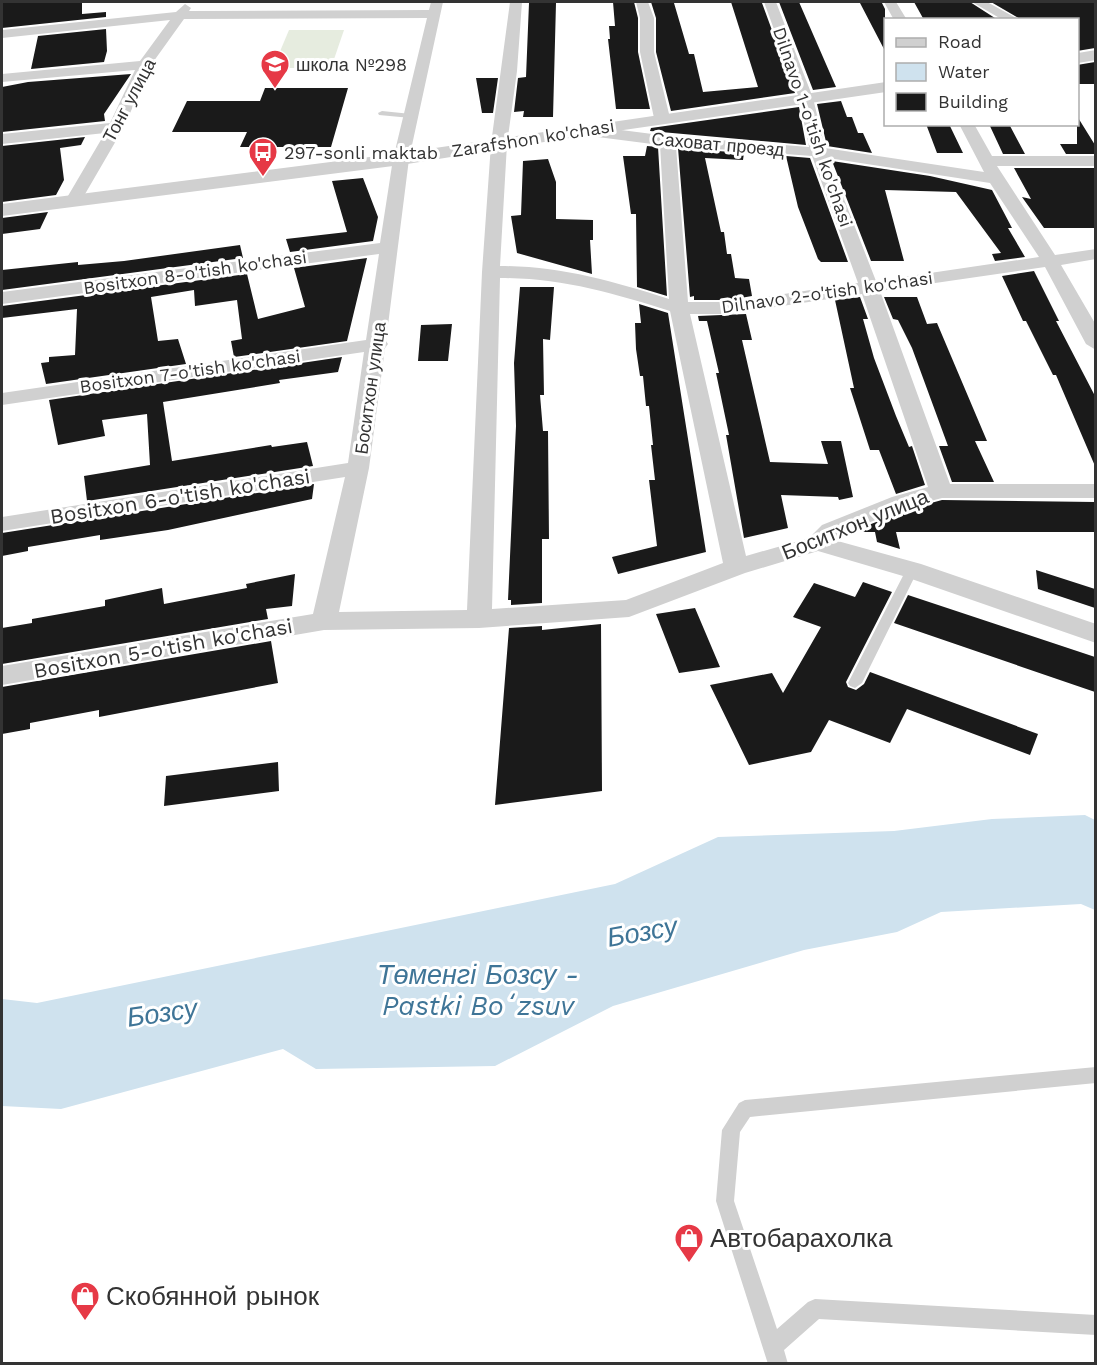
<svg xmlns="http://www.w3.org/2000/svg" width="1097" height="1365" font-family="'Work Sans',sans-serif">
  <rect width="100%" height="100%" fill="#fff"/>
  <path fill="#e6ecdf" d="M289 30H344L331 68H273Z"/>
  <path fill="#cfe2ee" d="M1085 815 1095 820V910L1081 904 941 912 897 932 804 950 613 1006 495 1066 316 1069 283 1049 61 1109 2 1106V999L37 1003 615 884 718 837 894 831 992 819Z"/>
  <path fill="#1a1a1a" d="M2 2H82V14L106 12V17L2 28Z
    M613 2H634L638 18V52L650 109H616L608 39H610L609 26H615Z
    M651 2 674 3 689 54H694L703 92 758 87 731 2 762 3 795 93 671 111 656 52V18Z
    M779 2H799L836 87 813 90Z
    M914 2H970L998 20H924Z
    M991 2H1095V48L1077 51V20H1022Z
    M529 3H556L553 117H523L524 111 514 112 518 78 526 77Z
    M860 3H882L885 9V51Z
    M106 29 107 51 104 62 31 69 38 36Z
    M1095 62V84H1077V65Z
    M131 74 104 114 105 121 2 132V87L28 82Z
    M476 78H498L493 113H482Z
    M265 88H348L331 147H240L247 132H172L187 101H260Z
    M841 101 847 117H852L858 133H863L872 153 827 146 817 104Z
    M799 107 806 145 650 131 651 128Z
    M1077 116 1095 145V154H1066L1060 144H1077Z
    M926 124H949L963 153H937Z
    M989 124H1009L1025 154H1003Z
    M85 137 81 145 60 148 64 180 56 195 2 202V146Z
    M647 146 658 147 667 296 637 287 636 214H631L623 156H645Z
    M678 148 744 153 743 160 705 158 721 232H724L727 254H731L735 278 749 279 752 296 729 300H694V296L690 297Z
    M786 156 810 158 848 262H821L818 259 798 207Z
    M548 159 556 182V219L593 220V240H590L592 274 517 253 511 216 521 215 523 161Z
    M832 161 930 176 992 190 1012 228H1008L1025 257 995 261 992 254 1001 253 956 192 885 190 904 261H871Z
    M1014 168H1095V228H1044L1022 197 1031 199Z
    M363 178 378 217 373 241 290 252 286 239 347 232 332 181Z
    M48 212 40 229 2 234V218Z
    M240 245 243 258 2 290V270L78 262V265L124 261Z
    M367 258 347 341 234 357 231 341 242 339 237 300 195 306 194 290 151 297 158 341 178 339 186 364 46 384 41 363 49 362V357L75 355 77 309 2 318V306L247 274 258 319 305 307 294 268Z
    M1034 271 1059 321H1056L1095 396V466L1056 375H1053L1026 321H1023L1002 276Z
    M520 287H554L550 340 543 339 544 395H540L543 431H548L549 539H542V603L511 605V600H508L516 426 514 363Z
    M860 297 868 319H863L874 358 896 416 909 447 912 446 925 485 896 494 879 450H870L850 388H854L835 300Z
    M884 297H917L927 324 937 323 987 441H975L994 482H952L939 446H948L912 348 898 320 893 319Z
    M639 304 668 313 706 552 618 574 612 557 657 546 649 480H655L651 445H653L649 406H646L643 376H640L636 349 635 323H641Z
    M746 314 752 340H742L770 462 828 464 821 441H841L853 497 839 500 838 497 781 495 788 528 744 538 726 435H729L716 373H719L707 321H699L698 316Z
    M452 324 448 361H418L421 325Z
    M342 357 338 372 279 380 280 383 163 402 172 461 271 445 272 447 307 442 313 466 87 501 84 476 150 465 147 414 102 420 105 436 58 445 49 400Z
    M314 484 312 499 168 530 100 540V535L28 547V551L2 556V533Z
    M942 500 1095 502V532H896L900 549 877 542 875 532H851L909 509Z
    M1036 570 1095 589V608L1038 589Z
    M295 574 292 606 266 609 268 619 2 664V628L32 623V619L105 606V600L162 588 164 604 247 588 246 584Z
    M863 582 892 592 846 682 848 687 856 690 864 684 870 672 1038 734 1030 755 907 709 890 743 829 720 811 752 749 765 710 685 772 673 783 693 821 627 793 617 814 583 855 597Z
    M908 595 1095 657V692L894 623Z
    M695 608 720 667 679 673 656 614Z
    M601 624 602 791 495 805 509 628 542 626V630Z
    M271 641 278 683 99 717V710L30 723V729L2 734V687Z
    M278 762 279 791 164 806 166 776Z"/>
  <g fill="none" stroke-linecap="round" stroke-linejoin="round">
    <path fill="#d0d0d0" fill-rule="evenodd" d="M382 111 411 114 415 116 411 118 379 115 378 113Z
      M912 566 918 570 862 683 855 688 850 686 848 683 906 570Z
      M1096 1067V1083L750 1117 740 1132 734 1201 777 1329 808 1302 815 1299 1096 1315V1335L819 1319 784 1350 788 1364H768L716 1201 722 1130 739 1103 745 1100Z"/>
    <path fill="#d0d0d0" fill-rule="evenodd" d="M431 2H443L409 159 386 341 388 344 385 348 369 468 339 612 467 610 482 272 491 144 510 2H522L517 71 507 144 500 266C560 266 612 281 669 299L660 145 582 135 574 130 582 125 668 136 809 147 799 98 764 2H776L813 98 825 148 984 172 959 124H974L992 156H1096V166H997L1055 255 1096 249V259L1061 265 1096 325V350L1086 344 1045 267 880 291 950 484H1096V498H942L908 507 838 535 834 540 921 564 1096 624V643L903 576 818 551 745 573 629 617 479 628 324 630 2 685V666L313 614 345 477 2 531V517L348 463 364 352 2 405V393L366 340 379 254 2 304V292L380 243 393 159 427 18 184 19 151 65 124 127 81 201 73 206 65 201 105 133 2 144V134L110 123 135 70 2 82V74L140 61 170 20 2 38V30L176 12 185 4 191 8 189 11 429 10ZM676 146 812 156 858 283 729 302H688ZM828 158 990 183 1039 257 876 281ZM500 278C562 278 612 293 670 311L723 563 626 600 492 609ZM862 294 928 487 892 497 822 525 809 538 746 556 690 314H729Z
      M636 2H648L654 18V52L670 118 662 123 654 118 640 52V18Z
      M884 2H896L907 20H894Z
      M972 2H987L1020 20H1003Z"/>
    <path fill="#d0d0d0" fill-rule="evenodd" d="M1096 50V60L1078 63V53Z
      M886 82V92L582 136 401 165 2 216V204L401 153Z"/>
  </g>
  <defs>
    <g id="school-pin" transform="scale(1.5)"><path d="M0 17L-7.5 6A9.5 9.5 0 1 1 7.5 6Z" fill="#e63946" stroke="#fff"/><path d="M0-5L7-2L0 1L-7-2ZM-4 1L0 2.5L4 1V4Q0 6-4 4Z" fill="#fff"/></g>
    <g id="bus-pin" transform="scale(1.5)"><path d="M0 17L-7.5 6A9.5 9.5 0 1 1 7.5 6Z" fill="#e63946" stroke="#fff"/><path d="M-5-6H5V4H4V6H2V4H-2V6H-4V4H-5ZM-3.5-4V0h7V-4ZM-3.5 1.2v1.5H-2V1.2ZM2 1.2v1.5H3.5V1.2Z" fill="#fff"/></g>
    <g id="shop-pin" transform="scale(1.5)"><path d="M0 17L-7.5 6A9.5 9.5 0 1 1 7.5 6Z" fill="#e63946" stroke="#fff"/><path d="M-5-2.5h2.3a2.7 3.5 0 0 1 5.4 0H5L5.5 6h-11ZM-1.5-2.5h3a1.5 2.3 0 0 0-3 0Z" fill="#fff"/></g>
  </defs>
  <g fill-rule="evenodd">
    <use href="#school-pin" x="275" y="64"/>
    <use href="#bus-pin" x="263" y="152"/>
    <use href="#shop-pin" x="689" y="1238"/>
    <use href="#shop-pin" x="85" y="1296"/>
  </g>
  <g text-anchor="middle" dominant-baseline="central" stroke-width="6" stroke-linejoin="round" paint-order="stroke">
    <g font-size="18" fill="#333" stroke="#fff" text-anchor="start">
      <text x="296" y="64">школа №298</text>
      <text x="284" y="152">297-sonli maktab</text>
    </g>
    <g font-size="18" fill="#333" stroke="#fff">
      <text transform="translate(129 100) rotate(-62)">Тонг улица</text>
      <text transform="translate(813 127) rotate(71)">Dilnavo 1-o'tish ko'chasi</text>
      <text transform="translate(533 138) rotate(-9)">Zarafshon ko'chasi</text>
      <text transform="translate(718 144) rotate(5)">Саховат проезд</text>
      <text transform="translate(195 272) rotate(-8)">Bositxon 8-o'tish ko'chasi</text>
      <text transform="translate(827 292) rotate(-8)">Dilnavo 2-o'tish ko'chasi</text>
      <text transform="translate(190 371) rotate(-8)">Bositxon 7-o'tish ko'chasi</text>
      <text transform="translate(370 388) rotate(-82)">Боситхон улица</text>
    </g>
    <g font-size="21" fill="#333" stroke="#fff">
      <text transform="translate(180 496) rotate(-9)">Bositxon 6-o'tish ko'chasi</text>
      <text transform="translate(855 524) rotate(-22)">Боситхон улица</text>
      <text transform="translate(163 648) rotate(-10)">Bositxon 5-o'tish ko'chasi</text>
    </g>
    <g font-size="26" fill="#333" stroke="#fff" text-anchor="start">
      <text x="710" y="1238">Автобарахолка</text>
      <text x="106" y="1296">Скобянной рынок</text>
    </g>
    <g font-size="27" font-style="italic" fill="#3f7597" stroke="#fff">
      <text transform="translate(642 932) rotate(-10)">Бозсу</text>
      <text x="478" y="975">Төменгі Бозсу -<tspan x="478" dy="31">Pastki Boʻzsuv</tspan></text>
      <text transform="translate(162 1013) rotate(-8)">Бозсу</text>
    </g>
  </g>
  <rect width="1097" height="1365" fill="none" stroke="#333333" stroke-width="6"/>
  <rect x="884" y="18" width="195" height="108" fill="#ffffff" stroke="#adadad" stroke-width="1.5"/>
  <rect x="896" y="38" width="30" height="9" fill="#d0d0d0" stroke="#adadad" stroke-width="1.5"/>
  <text x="938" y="48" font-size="18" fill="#333333">Road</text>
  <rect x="896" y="63" width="30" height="18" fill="#cfe2ee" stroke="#adadad" stroke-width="1.5"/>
  <text x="938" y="78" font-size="18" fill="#333333">Water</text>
  <rect x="896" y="93" width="30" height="18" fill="#1a1a1a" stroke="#adadad" stroke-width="1.5"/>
  <text x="938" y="108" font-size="18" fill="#333333">Building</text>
</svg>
